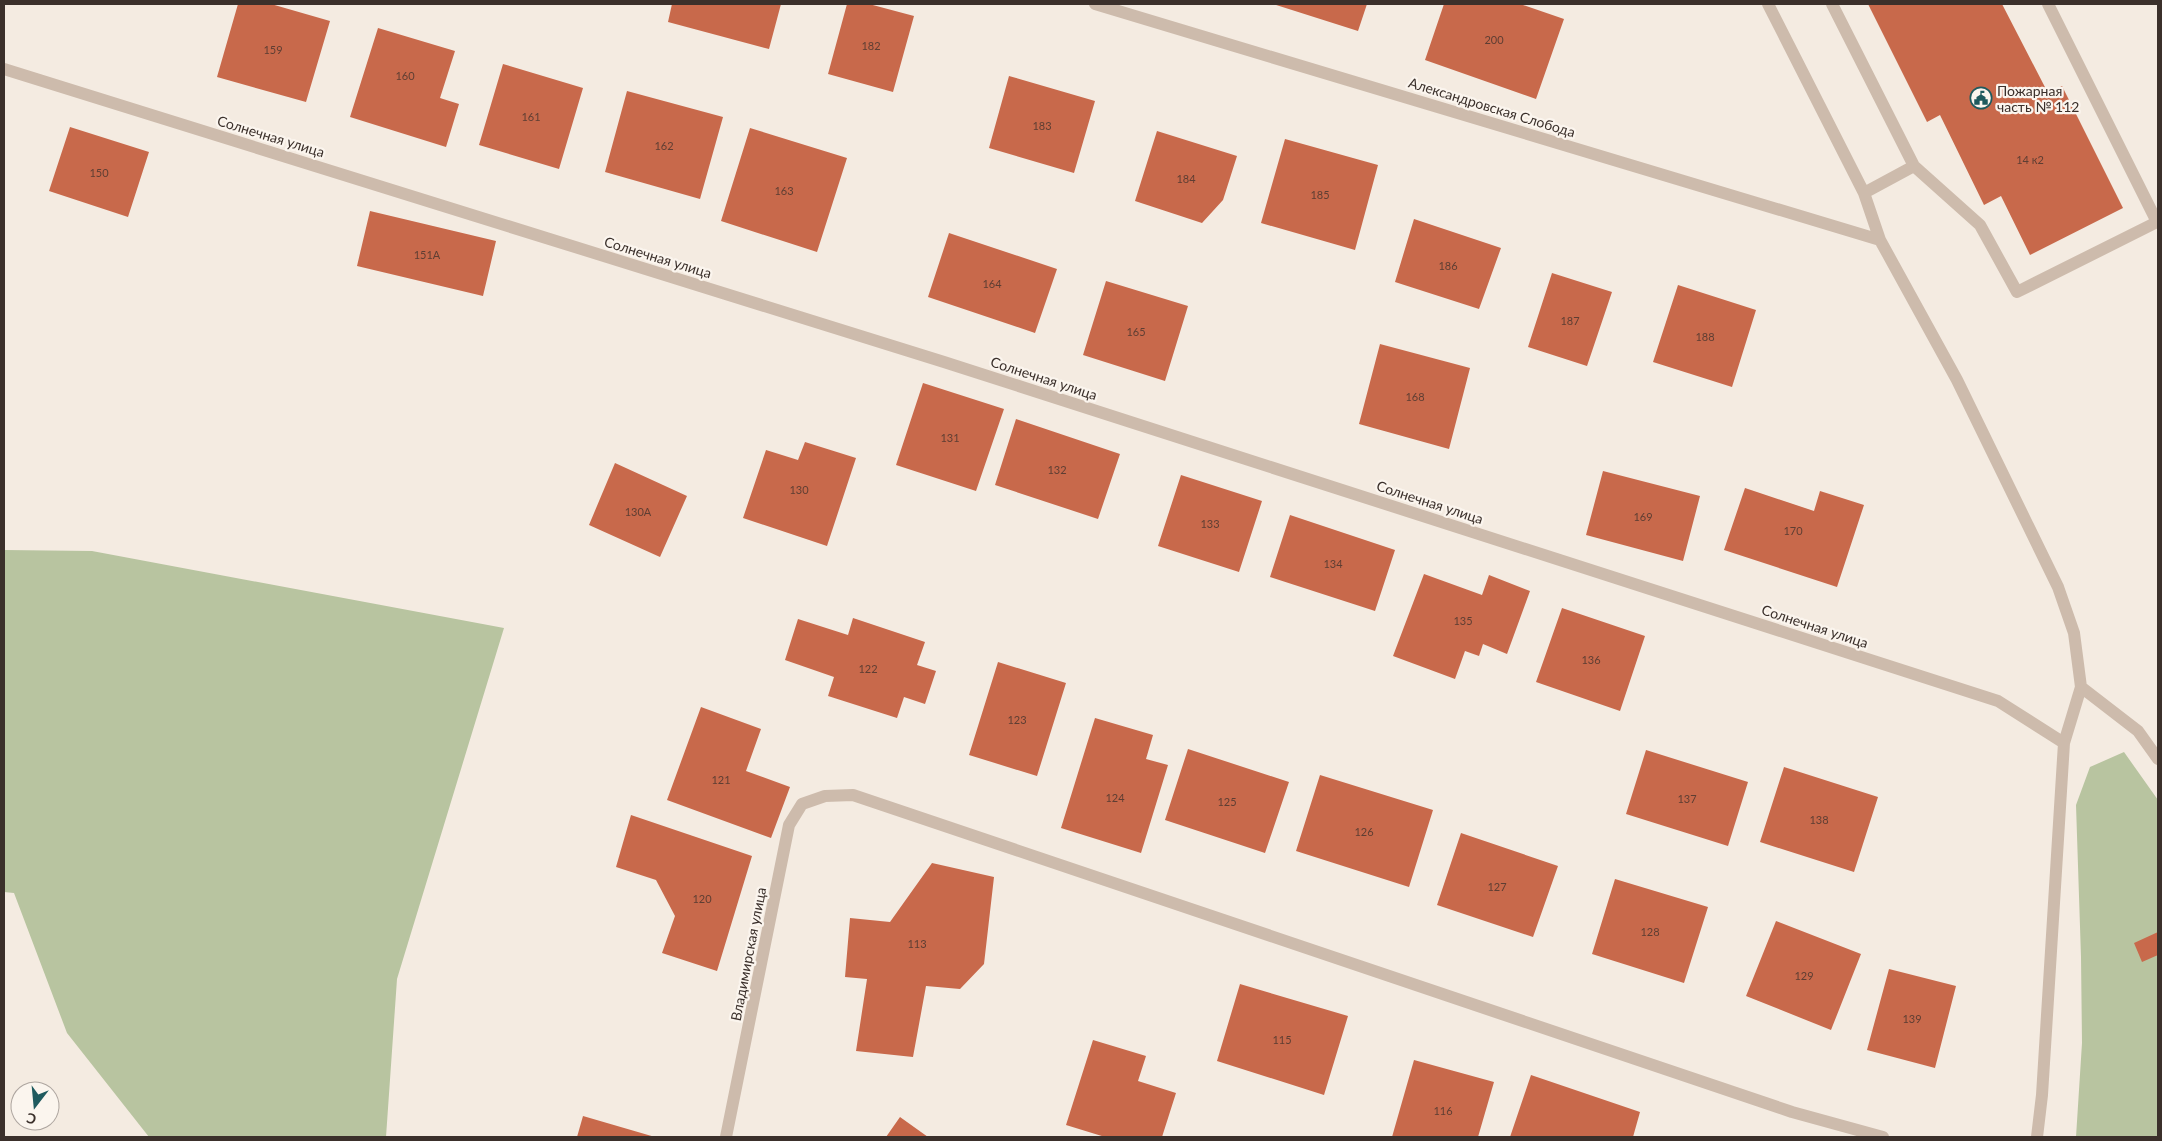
<svg xmlns="http://www.w3.org/2000/svg" width="2162" height="1141" font-family="Lato,sans-serif">
  <rect width="100%" height="100%" fill="#f4ebe1"/>
  <path fill="#b8c4a0" d="M4 550 92 551 504 628 397 979 386 1137H149L67 1033 14 893 4 892Z
    M2124 752 2158 800V1137H2076L2082 1043 2081 957 2076 805 2090 767Z"/>
  <path fill="#c8694b" d="M238 4H271L330 21 306 102 217 77Z
    M672 4H781L769 49 668 22Z
    M847 4H869L914 16 893 92 828 74Z
    M1273 4H1367L1358 31Z
    M1444 4H1520L1564 19 1536 99 1425 60Z
    M1868 4H2002L2048 93 2062 86 2123 208 2030 255 2001 196 1984 205 1940 115 1927 122Z
    M378 28 455 51 440 98 459 104 446 147 350 117Z
    M503 64 583 88 559 169 479 145Z
    M1009 76 1095 101 1074 173 989 148Z
    M627 91 723 117 700 199 605 172Z
    M70 127 149 152 128 217 49 191Z
    M750 128 847 158 817 252 721 221Z
    M1157 131 1237 156 1223 200 1202 223 1135 201Z
    M1285 139 1378 165 1355 250 1261 223Z
    M370 211 496 241 483 296 357 266Z
    M1414 219 1501 248 1479 309 1395 282Z
    M949 233 1057 269 1035 333 928 297Z
    M1552 273 1612 292 1587 366 1528 347Z
    M1106 281 1188 306 1165 381 1083 355Z
    M1678 285 1756 310 1732 387 1653 362Z
    M1380 344 1470 368 1449 449 1359 424Z
    M923 383 1004 409 976 491 896 465Z
    M1016 419 1120 454 1098 519 995 485Z
    M805 442 856 458 827 546 743 518 766 450 798 460Z
    M615 463 687 496 660 557 589 525Z
    M1603 471 1700 496 1683 561 1586 535Z
    M1181 475 1262 501 1239 572 1158 546Z
    M1745 488 1814 511 1820 491 1864 505 1837 587 1724 550Z
    M1290 515 1395 550 1375 611 1270 577Z
    M1424 574 1482 595 1489 575 1530 591 1507 654 1483 644 1479 656 1465 651 1455 679 1393 656Z
    M1562 608 1645 636 1620 711 1536 682Z
    M853 618 925 642 917 665 936 671 925 704 904 697 897 718 828 696 834 677 785 660 798 619 848 635Z
    M998 662 1066 683 1037 776 969 755Z
    M701 707 761 729 746 771 790 787 771 838 667 800Z
    M1095 718 1153 735 1146 759 1168 765 1141 853 1061 828Z
    M1188 749 1289 782 1265 853 1165 820Z
    M1646 750 1748 782 1728 846 1626 814Z
    M1784 767 1878 797 1854 872 1760 842Z
    M1320 775 1433 810 1409 887 1296 851Z
    M631 815 752 856 717 971 662 953 675 916 656 880 616 867Z
    M1461 833 1558 866 1533 937 1437 905Z
    M932 863 994 877 984 964 960 989 926 986 913 1057 856 1051 867 979 845 977 850 918 890 922Z
    M1615 879 1708 907 1684 983 1592 954Z
    M1776 921 1861 954 1831 1030 1746 996Z
    M2158 932V955L2142 962 2134 943Z
    M1889 969 1956 986 1935 1068 1867 1050Z
    M1240 984 1348 1016 1324 1095 1217 1061Z
    M1093 1040 1146 1056 1138 1081 1176 1093 1162 1137H1105L1066 1125Z
    M1414 1060 1494 1082 1478 1137H1392Z
    M1531 1075 1640 1112 1633 1137H1510Z
    M583 1116 655 1137H577Z
    M900 1117 928 1137H886Z"/>
  <g fill="none" stroke-linecap="round" stroke-linejoin="round">
    <path stroke="#cdbbac" stroke-width="12" d="M1095 4 1880 240
      M1768 4 1864 193 1880 240 1957 380 2058 587 2074 633 2081 687 2064 743 2042 1095 2037 1137
      M1832 4 1914 166 1980 225 2017 292 2157 222 2048 4
      M4 69 944 362 1998 701 2064 743
      M1864 193 1914 166
      M2081 687 2138 731 2158 759
      M726 1137 789 825 802 804 825 796 853 795 1792 1112 1883 1137"/>
  </g>
  <defs>
    <g id="civic-ring" transform="scale(1.125)"><circle r="9.5" fill="#fbf5ee" stroke="#1f5a5e" stroke-width="1.5"/><path d="M-.6-6.5H3V-4.5H.6V-3L4-1V1h2V6H-6V1h2V-1L-.6-3ZM-1.2 2.5V6h2.4V2.5Z" fill="#1f5a5e"/></g>
  </defs>
  <g fill-rule="evenodd">
    <use href="#civic-ring" x="1981" y="98"/>
  </g>
  <g text-anchor="middle" dominant-baseline="central" stroke-width="4.5" stroke-linejoin="round" paint-order="stroke">
    <g font-size="11" fill="#5e3e33">
      <text x="1494" y="39">200</text>
      <text x="871" y="45">182</text>
      <text x="273" y="49">159</text>
      <text x="405" y="75">160</text>
      <text x="531" y="116">161</text>
      <text x="1042" y="125">183</text>
      <text x="664" y="145">162</text>
      <text x="2030" y="159">14 к2</text>
      <text x="99" y="172">150</text>
      <text x="1186" y="178">184</text>
      <text x="784" y="190">163</text>
      <text x="1320" y="194">185</text>
      <text x="427" y="254">151А</text>
      <text x="1448" y="265">186</text>
      <text x="992" y="283">164</text>
      <text x="1570" y="320">187</text>
      <text x="1136" y="331">165</text>
      <text x="1705" y="336">188</text>
      <text x="1415" y="396">168</text>
      <text x="950" y="437">131</text>
      <text x="1057" y="469">132</text>
      <text x="799" y="489">130</text>
      <text x="638" y="511">130А</text>
      <text x="1643" y="516">169</text>
      <text x="1210" y="523">133</text>
      <text x="1793" y="530">170</text>
      <text x="1333" y="563">134</text>
      <text x="1463" y="620">135</text>
      <text x="1591" y="659">136</text>
      <text x="868" y="668">122</text>
      <text x="1017" y="719">123</text>
      <text x="721" y="779">121</text>
      <text x="1115" y="797">124</text>
      <text x="1687" y="798">137</text>
      <text x="1227" y="801">125</text>
      <text x="1819" y="819">138</text>
      <text x="1364" y="831">126</text>
      <text x="1497" y="886">127</text>
      <text x="702" y="898">120</text>
      <text x="1650" y="931">128</text>
      <text x="917" y="943">113</text>
      <text x="1804" y="975">129</text>
      <text x="1912" y="1018">139</text>
      <text x="1282" y="1039">115</text>
      <text x="1443" y="1110">116</text>
    </g>
    <g font-size="14" fill="#3b302b" stroke="#fbf5ee" text-anchor="start">
      <text x="1997" y="90">Пожарная<tspan x="1997" dy="16">часть № 112</tspan></text>
    </g>
    <g font-size="14" fill="#3b302b" stroke="#fbf5ee">
      <text transform="translate(1492 107) rotate(17)">Александровская Слобода</text>
      <text transform="translate(271 136) rotate(17)">Солнечная улица</text>
      <text transform="translate(658 257) rotate(17)">Солнечная улица</text>
      <text transform="translate(1044 378) rotate(18)">Солнечная улица</text>
      <text transform="translate(1430 502) rotate(18)">Солнечная улица</text>
      <text transform="translate(1815 626) rotate(18)">Солнечная улица</text>
      <text transform="translate(748 954) rotate(-79)">Владимирская улица</text>
    </g>
  </g>
  <rect width="2162" height="1141" fill="none" stroke="#3b302b" stroke-width="10"/>
  <g transform="translate(35 1106) rotate(196)"><circle r="24" fill="#fbf5ee" stroke="#aea6a0"/>
  <path d="M0-4L9 19L0 12L-9 19Z" fill="#1f5a5e"/>
  <text y="-8" font-size="14" font-weight="bold" text-anchor="middle" fill="#3b302b">С</text>
  </g>
</svg>
